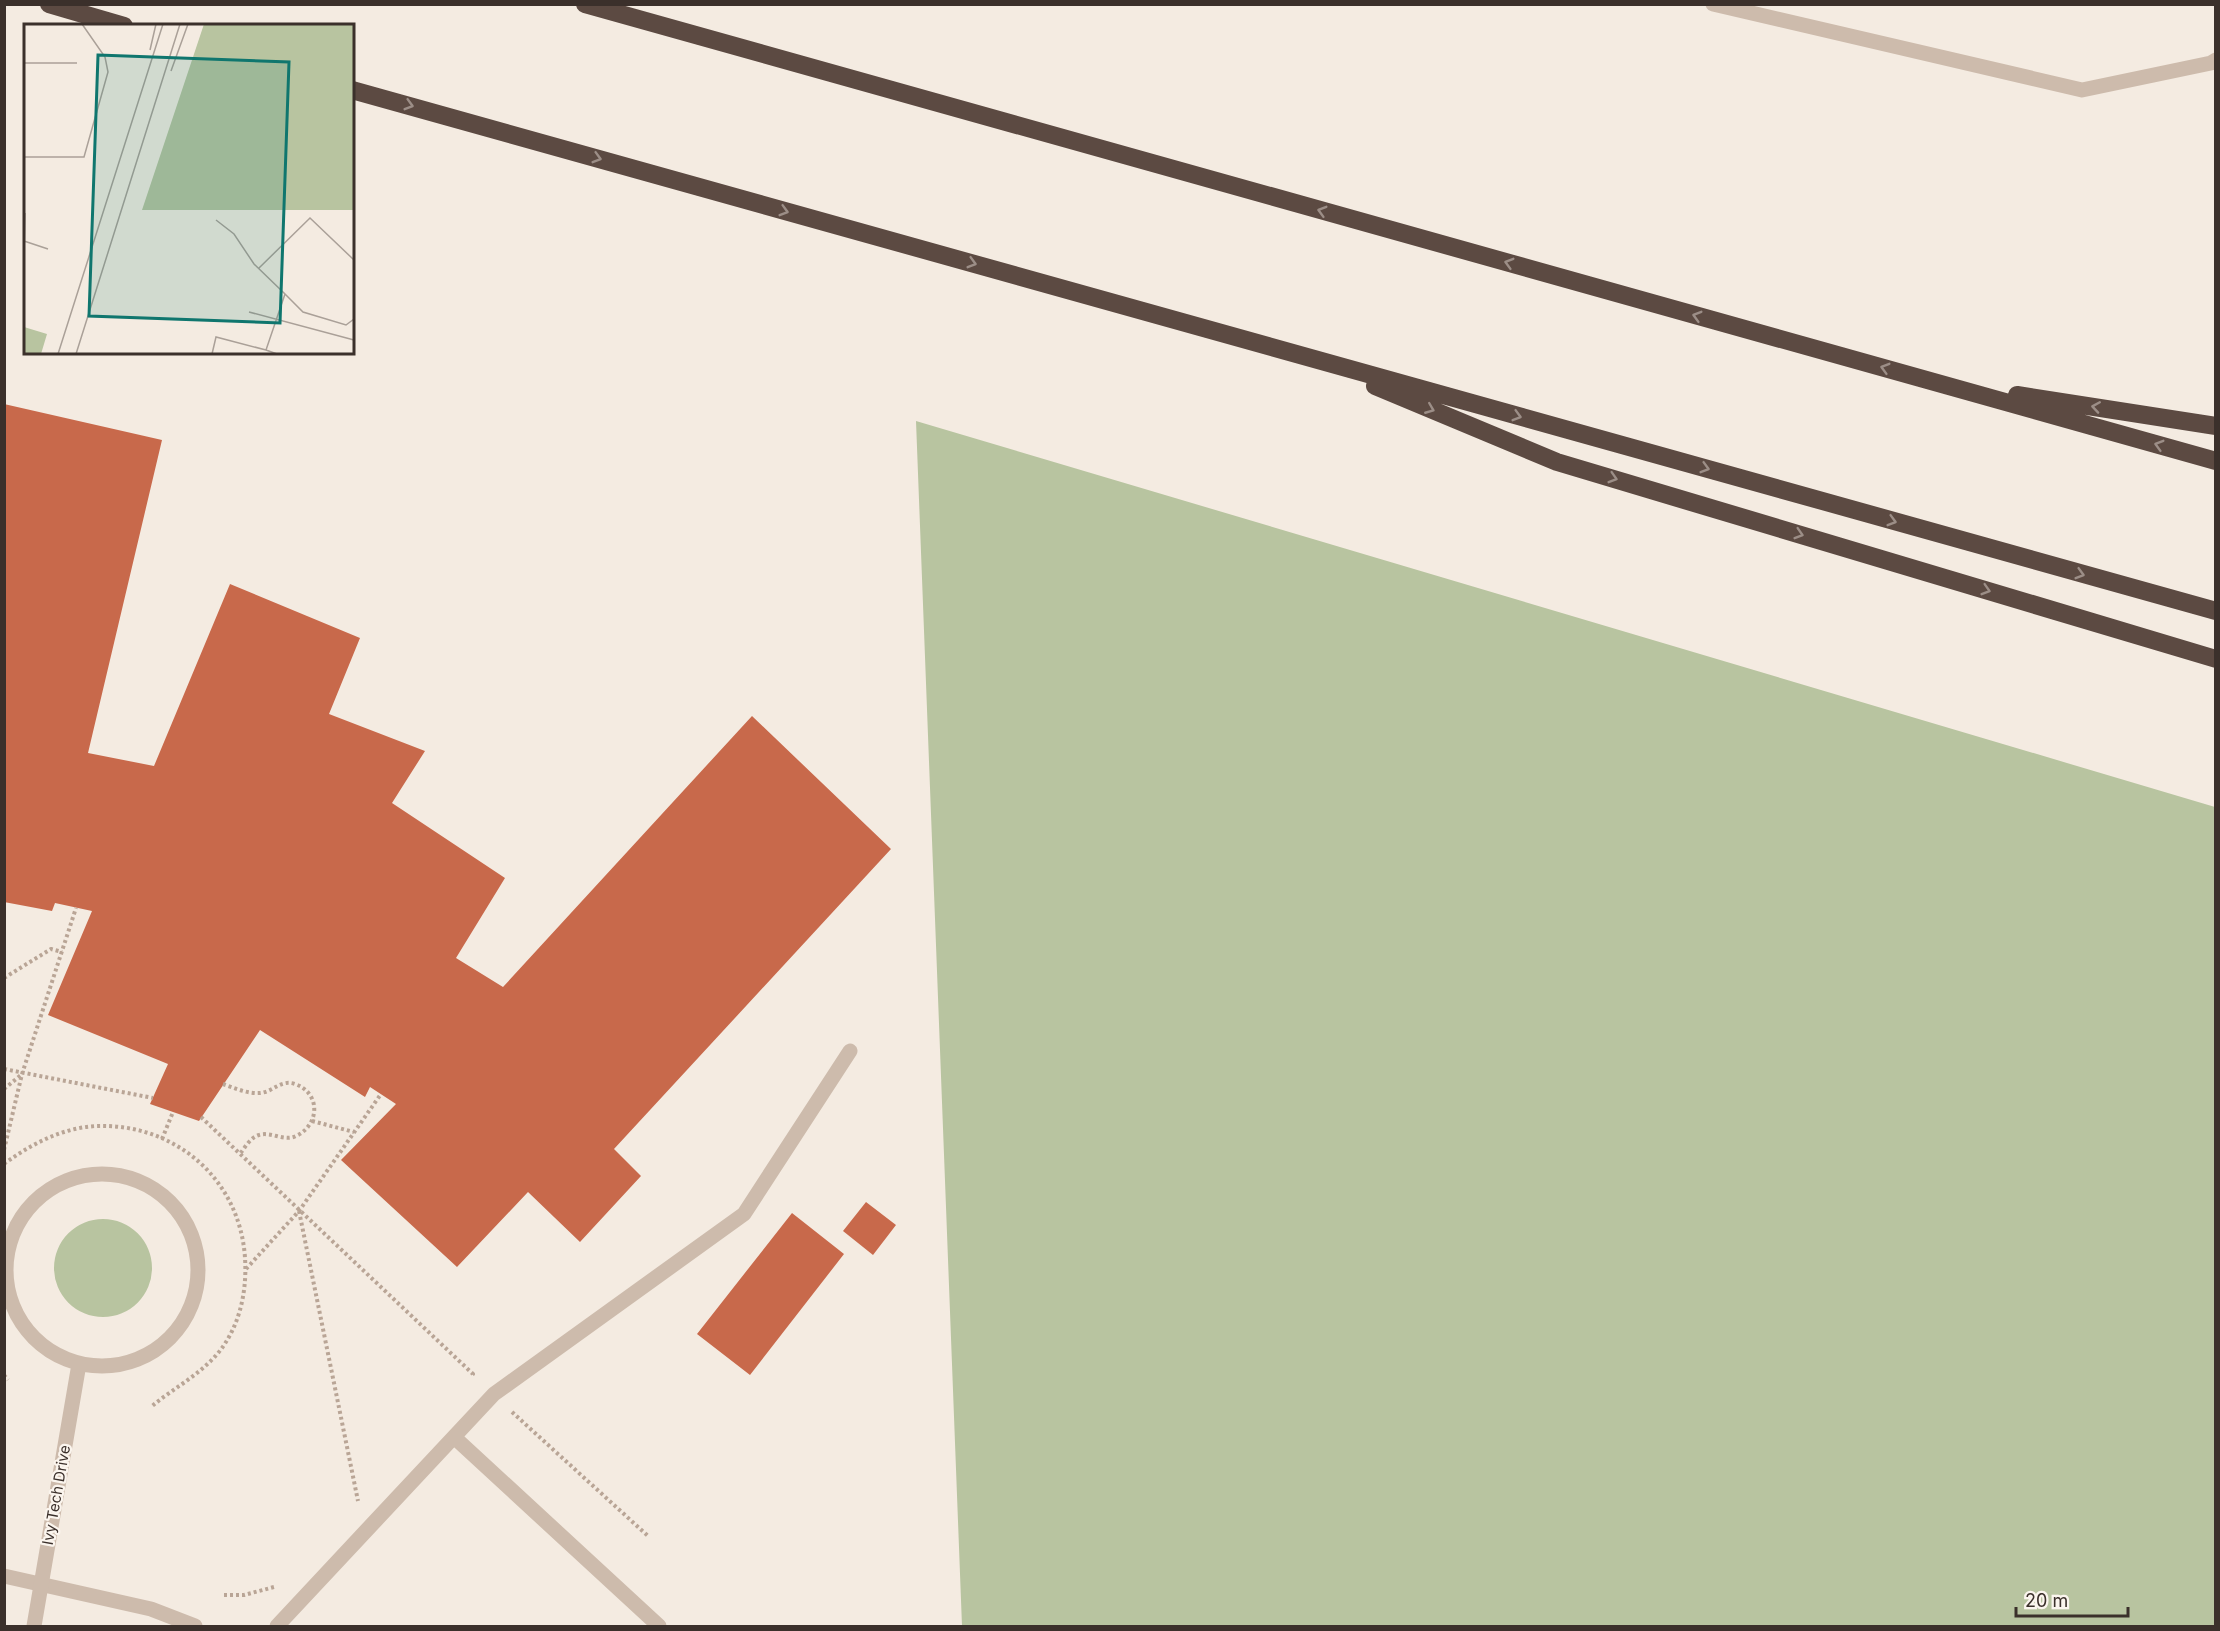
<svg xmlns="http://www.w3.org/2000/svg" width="2220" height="1631" font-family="Inter,sans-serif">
  <rect width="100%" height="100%" fill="#f4ebe1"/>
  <path fill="#b8c4a0" d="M916 421 2215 807V1626H962Z
    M54 1268a49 49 0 1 1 98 0a49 49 0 1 1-98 0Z"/>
  <path fill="#c8694b" d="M4 404 162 440 88 753 154 766 230 584 360 638 329 714 425 751 392 803 505 878 456 958 503 987 752 716 891 849 614 1149 641 1176 580 1242 528 1192 457 1267 341 1160 396 1104 370 1087 365 1097 260 1030 199 1121 150 1104 168 1064 48 1015 92 911 55 903 52 911 4 902Z
    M866 1202 896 1225 873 1255 843 1231Z
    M792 1213 844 1254 750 1375 697 1334Z"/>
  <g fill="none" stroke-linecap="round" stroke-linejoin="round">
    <path stroke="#b9a596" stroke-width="4" stroke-dasharray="3 3" stroke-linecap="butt" d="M4 978 51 949 62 952
      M4 1069 153 1098
      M223 1084C234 1088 248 1094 260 1093 273 1092 281 1079 295 1084 321 1093 320 1125 296 1136 284 1142 271 1131 259 1135 251 1137 245 1147 240 1154
      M4 1089 21 1075
      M201 1117 473 1374 471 1376
      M312 1121 354 1132
      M162 1139 173 1112
      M4 1150 22 1074 76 908
      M4 1164C31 1144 62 1128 96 1126 175 1123 240 1179 245 1258 247 1288 241 1320 224 1345 207 1371 175 1387 152 1406
      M299 1211 358 1501
      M246 1269 299 1211 381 1094
      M4 1375 8 1380
      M512 1412 648 1536
      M224 1595H244L274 1587"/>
    <path stroke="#cdbbac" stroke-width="15" d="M1713 4 2082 90 2211 63 2216 60
      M454 1437 659 1626
      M4 1576 151 1609 195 1626
      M277 1626 494 1394 744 1214 850 1051"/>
    <path stroke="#cdbbac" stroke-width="15" d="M6 1270a96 96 0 1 1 192 0a96 96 0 1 1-192 0Z
      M34 1626 79 1364"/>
    <path stroke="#5c4a42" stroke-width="18" d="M49 4 124 26
      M585 4 2216 461
      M352 90 2216 611
      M1375 386 1557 462 2216 659
      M2017 395 2216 426"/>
  </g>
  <defs><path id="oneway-chevron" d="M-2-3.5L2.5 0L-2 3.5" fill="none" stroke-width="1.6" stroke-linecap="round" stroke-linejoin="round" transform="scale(1.5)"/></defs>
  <g stroke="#9c8e87">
    <use href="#oneway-chevron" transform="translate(409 105) rotate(16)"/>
    <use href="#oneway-chevron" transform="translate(597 158) rotate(16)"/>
    <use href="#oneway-chevron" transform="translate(784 211) rotate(16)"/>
    <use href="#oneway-chevron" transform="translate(1322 211) rotate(-164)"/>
    <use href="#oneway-chevron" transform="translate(972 263) rotate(16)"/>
    <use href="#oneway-chevron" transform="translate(1509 263) rotate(-164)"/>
    <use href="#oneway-chevron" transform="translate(1697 316) rotate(-164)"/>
    <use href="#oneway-chevron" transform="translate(1885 368) rotate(-164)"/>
    <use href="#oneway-chevron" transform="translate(2096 407) rotate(-171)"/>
    <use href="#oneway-chevron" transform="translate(1430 409) rotate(22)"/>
    <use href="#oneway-chevron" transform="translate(1517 416) rotate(16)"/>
    <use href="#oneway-chevron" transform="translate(2159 445) rotate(-164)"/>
    <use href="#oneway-chevron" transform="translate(1705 468) rotate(16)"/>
    <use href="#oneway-chevron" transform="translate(1613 478) rotate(17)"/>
    <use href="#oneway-chevron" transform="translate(1892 521) rotate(16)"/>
    <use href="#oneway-chevron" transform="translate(1799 534) rotate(17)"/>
    <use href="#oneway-chevron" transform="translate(2080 574) rotate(16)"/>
    <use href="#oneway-chevron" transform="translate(1986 590) rotate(17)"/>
  </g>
  <g text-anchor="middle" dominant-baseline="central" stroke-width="4.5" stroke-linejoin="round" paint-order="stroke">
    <g font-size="15" fill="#3b302b" stroke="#fbf5ee">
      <text transform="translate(56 1495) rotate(-80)">Ivy Tech Drive</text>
    </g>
  </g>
  <g transform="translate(24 24)">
    <rect width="330" height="330" fill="#f4ebe1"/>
    <path d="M180 0H330V186H118ZM0 303 23 310 17 330H0Z" fill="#b8c4a0"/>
    <path fill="none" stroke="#aaa098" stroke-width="1.5" d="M126 26 132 0M0 39H53M147 47 164 0M0 133H60L84 48 81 33 58 0M192 196 210 210 230 240 261 270 242 326 253 330M0 217 24 225M0 230 1 189M235 244 286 194 330 236M261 270 279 288 322 301 330 295M225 288 330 316M34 330 139 0M52 330 156 0M188 330 192 313 242 326"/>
    <path fill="#0f766e" fill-opacity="0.15" stroke="#0f766e" stroke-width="3" d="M74 31 265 38 256 299 65 292Z"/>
    <rect width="330" height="330" fill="none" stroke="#3b302b" stroke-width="3"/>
  </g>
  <rect width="2220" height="1631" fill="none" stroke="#3b302b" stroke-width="12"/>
  <path d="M2016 1607v9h112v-9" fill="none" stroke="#3b302b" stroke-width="3"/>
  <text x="2025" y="1607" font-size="18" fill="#3b302b" stroke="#fbf5ee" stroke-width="4.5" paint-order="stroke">20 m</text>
</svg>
